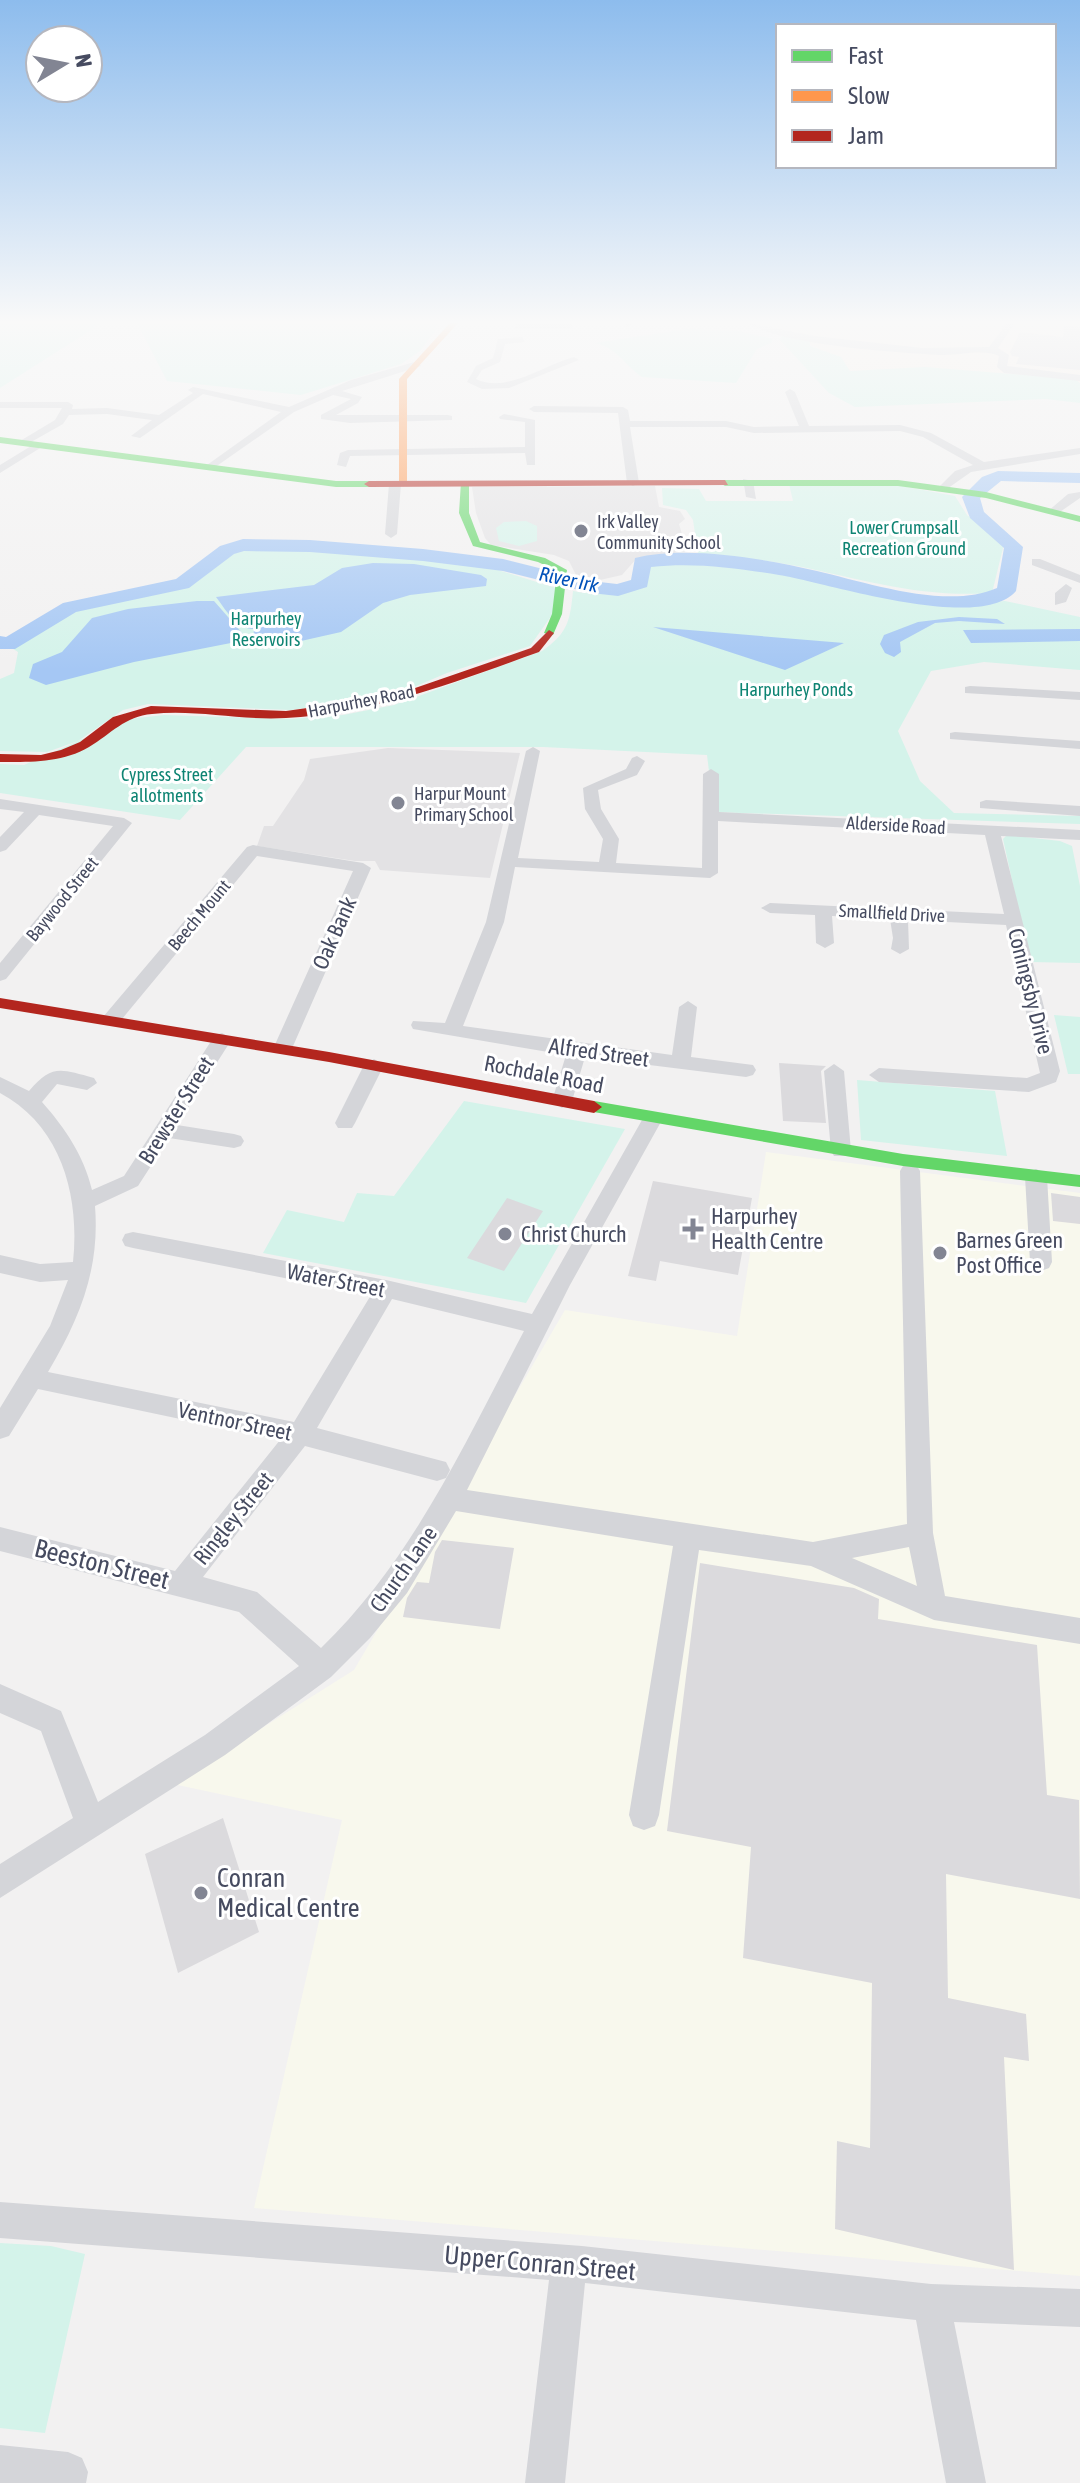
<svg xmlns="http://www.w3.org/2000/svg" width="1080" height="2483" font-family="'Asap Condensed',sans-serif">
  <rect width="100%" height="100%" fill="#f2f1f1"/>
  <path fill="#f8f8ed" d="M766 1152 1080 1193V2276L254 2208 342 1820 173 1784 354 1670 565 1310 737 1336Z"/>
  <path fill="#e3e2e4" d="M655 486 659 507 680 511 685 519 679 524 687 551 637 558 622 575 591 582 578 579 569 561 554 555 491 545 485 538 476 513 472 487Z
    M388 748 520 753 490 878 380 870 375 861H355L257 846 264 826H273L304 780 310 759Z"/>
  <path fill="#f8efe7" d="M753 323H1080V387L853 375 819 348Z"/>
  <path fill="#d4f3ea" d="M0 323H102L0 388Z
    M137 323H441L420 351 401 364 301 395 167 381Z
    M687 329 739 331 773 339 771 343 757 349 736 383 642 377C624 365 618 348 595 343Z
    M783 334 810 339V346L841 357 850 371 925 367 1075 379 1080 383V403L1046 399 855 407 829 393 780 340Z
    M885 483 955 496 967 515 1004 544 992 593C921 598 865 580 797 566 765 559 731 558 698 554L693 520 686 510 663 505 662 488 699 489 706 501H793L789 484Z
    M526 521 537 526V541L519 546 499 541 496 528 504 522Z
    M246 547 425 558 492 568 559 589 552 615 530 646 447 673 395 695 291 710 148 704 123 710 78 741 47 752 0 751V679L14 673 18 652 10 647 73 608 184 586 229 553Z
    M666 562 791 573 903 599 966 604 1005 601 1080 617V670L984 662 931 671 898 731 920 781 954 813 1080 816V824L714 812 707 755 543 747H246L180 820 0 793V764L24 765 128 719 164 715 290 719 343 715 394 705 542 651C568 633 570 621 573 591L584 593 628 583 646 566Z
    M1007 835 1060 841 1072 846 1080 886V963L1030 962 1003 839Z
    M1054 1015 1080 1017V1074H1068Z
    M857 1080 995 1091 1007 1156 861 1140Z
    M464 1101 625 1129 526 1303 263 1253 287 1210 344 1222 357 1193 394 1196Z
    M0 2243 51 2246 85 2254 45 2433 0 2428Z"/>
  <path fill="#a5c7f4" d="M373 563 414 564 481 575 487 579 486 586 410 595 383 603 341 632 301 641H253L254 629C236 629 226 610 216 597L314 585 342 568Z
    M197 601H214L243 634 241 641 134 662 46 685 29 678 33 664 62 652 92 618 128 609Z
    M959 617 997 619 1005 624 959 621 935 623 900 642 901 652 894 657 885 653 880 644 884 635 918 622Z
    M653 627 844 643 785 670Z
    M1080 629V641L971 643 963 630Z"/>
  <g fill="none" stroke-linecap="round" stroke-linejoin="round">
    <path fill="#a5c7f4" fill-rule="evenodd" d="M998 471 1080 473V483L1001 481 980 498 984 512 1023 547 1016 591C980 633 828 583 779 575 737 568 693 562 651 567L647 587 618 596 591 593 503 571 423 561 310 552 244 551 234 554 189 588 76 612 15 649H0V636L6 637 63 603 176 579 220 546 243 539 310 540 423 549 503 559 591 581 617 584 631 580 635 558C688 545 765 559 817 571 868 583 948 610 997 588L1004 548 970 518 962 497 982 477Z"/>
  </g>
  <path fill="#dbdadd" d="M1064 326 1080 327V370L1016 364 1019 357 1012 356 1010 352 1020 332 1063 337Z
    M779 1063 826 1066 821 1071 826 1123 783 1121Z
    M653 1181 752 1198 738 1275 660 1261 656 1281 628 1276Z
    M1051 1193 1080 1197V1224L1053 1221Z
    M507 1198 543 1211 504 1271 467 1258Z
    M442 1540 514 1548 500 1629 403 1617 407 1598 417 1582 429 1583 435 1552Z
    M700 1563 854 1588 879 1599 878 1619 1037 1645 1047 1795 1079 1800 1080 1899 946 1874 948 1998 1026 2014 1029 2061 1004 2057 1014 2270 835 2229 837 2141 870 2148 872 1983 743 1958 751 1847 667 1831Z
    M223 1818 259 1932 178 1973 145 1854Z"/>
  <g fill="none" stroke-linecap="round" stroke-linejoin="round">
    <path fill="#d4d5d9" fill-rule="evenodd" d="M517 323H570L574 326 570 329 514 328Z
      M624 323H634L627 328Z
      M748 323 815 336 922 348 989 347 1007 323H1015L998 348 1009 355 1007 366 1080 375V381L1004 373 997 367 999 356C984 349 961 355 944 355 901 353 780 345 748 323Z
      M522 337 525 342 505 344 500 362 482 370 476 379C507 394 543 365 574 357L579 360 509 388 482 389 467 382 476 366 493 358 498 339Z
      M418 361 421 366 342 391 362 397 358 403 336 415H448L452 416V420L350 423 321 419V415L351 399 333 395 294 412 211 470 207 469V465L281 412 203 394 140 438 131 436 152 420 107 414 69 415 63 424 24 446 20 445V441L55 420 62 408H0V402H68L73 405 72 409 107 408 159 415 193 393 188 390 193 387 289 407 351 380Z
      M790 389 795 392 809 426 900 425 931 433 984 462 1080 448V454L971 472 944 491 938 488 955 471 973 465 923 437 900 431 754 433 726 427H630L639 483 633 486 627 483 618 413 534 412 529 409 534 406 623 407 628 410 630 421H726L754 427 799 426 785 392Z
      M504 414 535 420V465H527L525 453 350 456 346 467 337 465 340 453 348 450 525 447V422L500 419 499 417Z
      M36 443 45 445 0 473V465Z
      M743 479 753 481 756 499 746 497Z
      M395 481 401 484 397 534 391 538 385 534 389 484Z
      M1080 492V498L1057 514 1047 512 1068 494Z
      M1032 559H1040L1080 575V583L1032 565Z
      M1066 584 1072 588 1066 602 1055 605V593Z
      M970 686 1080 692V700L965 693V687Z
      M955 732 1080 741V749L950 739V733Z
      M533 747 540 751 518 858 599 862 603 839 585 809 583 788 626 769 632 758 637 756 645 761 637 775 598 790 601 809 619 839 616 863 702 868 703 774 711 769 719 774V812L1080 830V840L1001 836 1060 1071 1056 1082 1029 1092 879 1082 869 1075 879 1068 1027 1078 1040 1073 1006 925 908 920 909 949 900 954 891 949 893 938 890 919 832 916 834 943 825 948 816 943 815 915 770 913 761 908 770 903 1004 914 985 835 718 821V873L710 878 515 867 504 922 463 1026 672 1055 679 1007 688 1001 697 1007 691 1057 753 1065 756 1070 753 1075 746 1077 585 1057 572 1101 562 1108 552 1101 566 1055 413 1029 411 1025 413 1021 445 1023 486 922 526 751Z
      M0 799 124 818 132 823 6 979 0 981V963L113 826 39 815 6 850 0 852V837L24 812 0 809Z
      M986 800 1080 806V816L980 808V802Z
      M253 845 363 863 371 868 290 1053H276L273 1049 353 871 257 856 117 1025H103L101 1021 103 1017 247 847Z
      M222 1033 232 1039 177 1125 234 1134 241 1136 244 1141 241 1146 234 1148 169 1138 138 1186 95 1206C100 1269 80 1318 48 1372L294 1422 371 1295 133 1248 125 1246 122 1240 125 1234 133 1232 386 1280 532 1314 642 1120 652 1113 662 1120 570 1285 467 1490 813 1542 907 1524 900 1171 903 1166H917L920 1171 933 1533 945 1596 1080 1618V1644L934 1620 811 1566 699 1550 659 1815 655 1826 644 1830 633 1826 629 1815 673 1546 456 1511 407 1593 370 1638 331 1677 225 1755 0 1898V1864L73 1818 41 1731 0 1713V1684L61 1711 98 1802 205 1735 299 1666 239 1612 0 1551V1527L175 1571 280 1440 38 1389 9 1436 0 1439V1408L50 1326 68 1280 40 1282 0 1273V1255L40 1264 73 1262C80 1197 62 1126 0 1093V1077L29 1091C52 1064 60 1069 94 1078L97 1083 87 1090 57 1084 42 1102C65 1128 84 1156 92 1190L124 1176 215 1035ZM392 1299 524 1331C465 1443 413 1559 321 1648L257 1592 203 1577 305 1446 437 1481 446 1478 450 1470 446 1462 317 1428ZM909 1547 917 1586 852 1558Z
      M374 1059 384 1065 355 1123 352 1128H338L335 1123 364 1065Z
      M834 1064 844 1071 851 1151 848 1156H834L831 1151 824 1071Z
      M1036 1169 1043 1172 1047 1177 1052 1262 1049 1268 1041 1271 1033 1268 1030 1262 1025 1177 1029 1172Z
      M0 2202 582 2246 931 2284 1080 2289V2327L954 2322 986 2483H946L916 2320 585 2283 565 2483H525L549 2280 0 2238Z
      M0 2445 68 2452 82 2458 88 2472 86 2483H0Z"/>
    <path fill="#63d668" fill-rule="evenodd" d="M0 437 336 481H369L374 484 369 487H336L0 443Z
      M898 480 986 492 1080 516V522L986 498 898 486H725L720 483 725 480Z
      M461 482 469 484V513L480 542 545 558 567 570 562 614 553 635 544 633 552 614 557 571 538 562 473 546 459 513Z
      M594 1101 903 1154 1080 1175V1187L903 1166 588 1111 586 1107 588 1103Z"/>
    <path fill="#ff974d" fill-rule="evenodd" d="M450 323H458L407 379V484L399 486V379Z"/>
    <path fill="#b3261e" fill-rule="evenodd" d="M725 480 728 485 369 487 364 484 369 481Z
      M549 630 554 633 539 652C455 682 376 713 286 718 242 721 196 709 152 714 125 716 111 734 89 747 62 763 30 762 0 762V754L41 755 61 750 80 742 113 717 151 706 286 711 392 696 531 648Z
      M0 998 329 1052 594 1101 602 1107 594 1113 329 1062 0 1008Z"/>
  </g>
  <linearGradient id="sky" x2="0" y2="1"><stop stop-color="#8dbced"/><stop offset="0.48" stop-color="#f9f9f9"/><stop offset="1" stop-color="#f9f9f9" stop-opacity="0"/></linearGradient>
  <rect width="1080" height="670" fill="url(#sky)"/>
  <g fill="#828593" stroke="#fff" stroke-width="3">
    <circle cx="581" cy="531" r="8"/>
    <circle cx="398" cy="803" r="8"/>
    <path d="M689 1217h8v8h8v8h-8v8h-8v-8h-8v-8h8z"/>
    <circle cx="505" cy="1234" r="8"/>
    <circle cx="940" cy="1253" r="8"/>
    <circle cx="201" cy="1893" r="8"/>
  </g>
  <g text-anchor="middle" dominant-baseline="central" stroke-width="6" stroke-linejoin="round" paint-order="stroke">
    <g font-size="18" fill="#464b60" stroke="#fff" text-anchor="start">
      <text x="597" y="521">Irk Valley<tspan x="597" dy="21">Community School</tspan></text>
      <text x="414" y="793">Harpur Mount<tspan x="414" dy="21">Primary School</tspan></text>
    </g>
    <g font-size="18" fill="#0e8473" stroke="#fff">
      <text x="904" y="527">Lower Crumpsall<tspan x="904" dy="21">Recreation Ground</tspan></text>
      <text x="266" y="618">Harpurhey<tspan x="266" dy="21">Reservoirs</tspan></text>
      <text x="796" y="689">Harpurhey Ponds</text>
      <text x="167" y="774">Cypress Street<tspan x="167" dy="21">allotments</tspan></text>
    </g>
    <g font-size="18" fill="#464b60" stroke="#fff">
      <text transform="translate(361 701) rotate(-11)">Harpurhey Road</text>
      <text transform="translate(896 825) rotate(3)">Alderside Road</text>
      <text transform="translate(62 899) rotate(-51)">Baywood Street</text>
      <text transform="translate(892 913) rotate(3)">Smallfield Drive</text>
      <text transform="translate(199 915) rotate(-50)">Beech Mount</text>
    </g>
    <g font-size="20" font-style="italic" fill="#0051b9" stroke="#fff">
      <text transform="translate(569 579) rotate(12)">River Irk</text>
    </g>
    <g font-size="22" fill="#464b60" stroke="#fff">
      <text transform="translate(334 933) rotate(-66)">Oak Bank</text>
      <text transform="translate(1031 991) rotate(76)">Coningsby Drive</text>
      <text transform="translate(599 1052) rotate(8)">Alfred Street</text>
      <text transform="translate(544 1074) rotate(11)">Rochdale Road</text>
      <text transform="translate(176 1110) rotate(-58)">Brewster Street</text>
      <text transform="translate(336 1280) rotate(11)">Water Street</text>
      <text transform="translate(235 1421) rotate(12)">Ventnor Street</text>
      <text transform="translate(233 1518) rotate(-51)">Ringley Street</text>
      <text transform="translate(403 1569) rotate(-55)">Church Lane</text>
    </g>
    <g font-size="22" fill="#464b60" stroke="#fff" text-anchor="start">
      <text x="711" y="1216">Harpurhey<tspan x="711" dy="25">Health Centre</tspan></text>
      <text x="521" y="1234">Christ Church</text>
      <text x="956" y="1240">Barnes Green<tspan x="956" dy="25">Post Office</tspan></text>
    </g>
    <g font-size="26" fill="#464b60" stroke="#fff">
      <text transform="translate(102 1564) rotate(14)">Beeston Street</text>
      <text transform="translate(540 2263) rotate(5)">Upper Conran Street</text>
    </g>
    <g font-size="26" fill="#464b60" stroke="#fff" text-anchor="start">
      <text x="217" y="1878">Conran<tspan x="217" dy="30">Medical Centre</tspan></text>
    </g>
  </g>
  <rect x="776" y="24" width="280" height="144" fill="#ffffff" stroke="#b5b7bf" stroke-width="2"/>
  <rect x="792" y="50" width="40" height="12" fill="#63d668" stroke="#b5b7bf" stroke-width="2"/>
  <text x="848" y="64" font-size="24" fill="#464b60">Fast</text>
  <rect x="792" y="90" width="40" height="12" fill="#ff974d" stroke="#b5b7bf" stroke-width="2"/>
  <text x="848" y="104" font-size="24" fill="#464b60">Slow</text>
  <rect x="792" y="130" width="40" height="12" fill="#b3261e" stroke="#b5b7bf" stroke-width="2"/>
  <text x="848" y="144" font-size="24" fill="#464b60">Jam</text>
  <g transform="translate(64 64) rotate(80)"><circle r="38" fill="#ffffff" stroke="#b5b7bf" stroke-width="2"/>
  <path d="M0-6L14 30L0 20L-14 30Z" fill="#828593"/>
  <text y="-12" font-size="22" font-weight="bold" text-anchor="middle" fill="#464b60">N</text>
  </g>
</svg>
